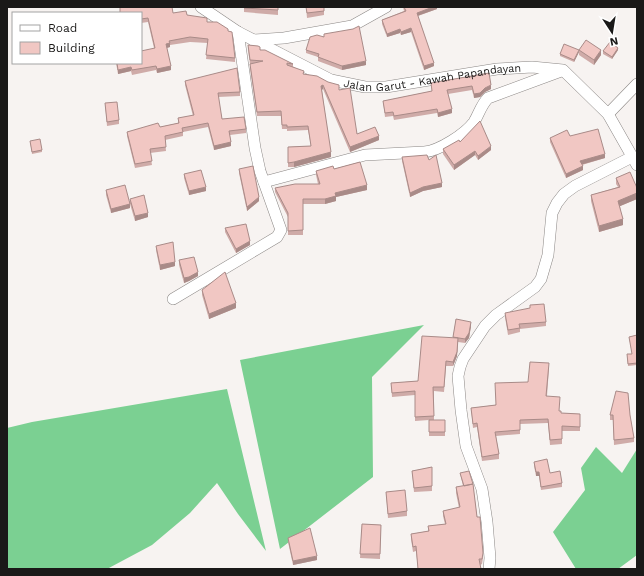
<svg xmlns="http://www.w3.org/2000/svg" width="644" height="576" font-family="'Work Sans',sans-serif">
  <rect width="100%" height="100%" fill="#f7f3f1"/>
  <path fill="#7bd092" d="M424 325 372 377 373 477 280 549 240 360Z
    M227 389 266 551 238 514 217 483 190 513 152 545 107 569H7V428L32 422Z
    M596 447 622 473 637 449V555L618 569H576L553 532 585 490 581 468Z"/>
  <g fill="none" stroke-linecap="round" stroke-linejoin="round">
    <g stroke="#8b8785" stroke-width="12">
      <g id="street">
        <path id="s1" d="M201 7 238 32 331 80 365 87H386L497 69 532 67 563 70 608 114 637 165"/>
        <path d="M253 40 284 38 352 26 386 7"/>
        <path d="M608 114 637 84"/>
        <path d="M264 182 365 155 424 152C439 151 465 134 474 122 479 114 481 105 488 98L561 71"/>
        <path d="M173 299 277 237 281 230 260 171 255 148 238 32"/>
        <path d="M489 569 490 558 487 522 482 489 466 446 461 410 458 376 460 367 463 359 485 326 496 315 535 287 541 279 548 255 552 213 557 203 564 194 575 186 632 157"/>
      </g>
    </g>
    <use href="#street" stroke="#fff" stroke-width="11"/>
  </g>
  <path fill="#cfaba8" d="M244 7H278V15L244 12Z
    M306 7H324V15L307 18Z
    M403 7H437V9L418 16 434 66 424 70 411 32 401 35 400 33 387 37 382 24V20L404 11Z
    M141 13H173L187 15 207 22 228 31 235 58V62L206 59 208 43 190 42 170 45V47L167 48 171 70 157 73 156 70 132 75 131 71 118 74 116 63H141L154 48 148 22 141 23Z
    M248 45 260 50 293 64V67L304 74 339 90 357 134 379 140 350 152 323 89 322 90 331 157 294 167H288V147L311 146 308 130 287 131V129H282L281 116H257L250 68 251 64H250L248 49Z
    M306 50 366 65 342 70 318 61V57L306 53Z
    M579 50 601 55 594 65 579 55Z
    M618 50 612 59 603 54V51Z
    M579 52 574 62 560 56V54Z
    M489 73 491 89 485 92 480 97 474 98 472 90 448 94 452 113 438 117 437 113 394 120 393 116 385 117 383 101 432 91 431 83Z
    M185 81 240 92V96L218 97 222 119 246 129V133L230 135 231 146 214 150 208 127 183 132V136L165 140 166 151 150 153 152 165 135 168 127 136V132L160 127 178 123V118L193 116 185 85Z
    M105 103 119 120V124L107 126Z
    M570 136 605 158 582 165 583 170 566 178 550 142V138Z
    M30 141 42 150V152L32 154Z
    M460 142 491 150 478 160 475 155 454 170 443 154V149Z
    M402 157 429 160 442 187 423 191 410 197 402 161Z
    M239 169 259 201 247 211 239 173Z
    M334 169 367 190 336 197V201L325 204H303V235H288V217L275 192V188L318 184 316 175V171Z
    M184 174 206 191 189 195 184 178Z
    M616 178 637 188V199L620 206 623 225 599 232 591 201V195L618 187 616 184Z
    M106 190 130 203V199L148 217 135 221 130 204V208L111 213 106 195Z
    M225 228 250 245 236 253 225 232Z
    M156 246 175 266 160 270 156 250Z
    M179 260 198 276 189 281 184 283 179 265Z
    M202 290 236 308 209 319 202 295Z
    M505 313 546 322V326L520 329V332L508 335 505 317Z
    M456 319 471 326 469 338 465 343 458 342 457 356 453 366H446L444 392 434 391V420H445V436H429V420L415 421V395L392 397 391 383 418 381 453 338Z
    M637 335V365L628 366 627 354H632L629 337Z
    M549 368 547 396 561 413 580 414V431H562V444L550 445 548 423 520 424V434L496 436 499 454V459L482 461 477 427 473 428 471 408 495 405 528 382Z
    M610 415H630L634 438V442L614 445 613 420H610Z
    M534 462 562 483V487L541 490 539 476H536L534 466Z
    M432 467V491L414 492 412 471Z
    M460 473 473 486 483 558 482 564 480 565 481 569H418L416 551 413 552 411 539V534L428 531V526L445 524 443 516V511L459 508 456 493V487L463 486Z
    M386 492 407 511V516L388 518Z
    M362 524 381 525 380 559 360 558Z
    M288 538 317 560 293 565 288 542Z"/>
  <path fill="#a98b88" d="M433 7H437V9L417 16V13Z
    M411 28V32L401 35V32Z
    M400 29V33L387 37V34Z
    M170 43V47L166 48V44Z
    M618 48V50L612 59V57Z
    M579 50V52L574 62V60Z
    M601 50V55L594 65V60Z
    M366 61V65L342 70V66Z
    M434 63V66L424 70V66Z
    M171 66V70L157 73V69Z
    M131 67V71L118 74V70Z
    M323 85V89L321 90V86Z
    M491 85V89L485 92 480 97 474 98V94L485 88Z
    M452 109V113L438 117V113Z
    M379 136V140L350 152V147Z
    M231 142V146L214 150V146Z
    M491 146V150L478 160V156Z
    M475 151V155L454 170V165Z
    M331 152V157L294 167V162Z
    M605 154V158L580 165V161Z
    M583 166V170L566 178V174Z
    M442 183V187L423 191 410 197V193L423 187Z
    M367 185V190L336 197V201L325 204V199L335 193Z
    M206 187V191L189 195V191Z
    M637 193V199L618 207V201Z
    M259 197V201L247 211V207Z
    M130 204V208L111 213V209Z
    M148 213V217L135 221V216Z
    M623 219V225L599 232V226Z
    M250 241V245L236 253V249Z
    M175 262V266L160 270V265Z
    M198 272V276L189 281 184 283V278Z
    M236 303V308L209 319V314Z
    M471 322V326L469 338 465 343V339Z
    M458 338 457 356 453 366V362Z
    M536 472H539V476H536Z
    M317 556V560L293 565V561Z"/>
  <path fill="#f1c7c3" stroke="#a98b88" d="M120 7H172L173 13 186 11 187 15 207 18V22H217L228 29V31L232 32 235 58 206 55 208 39 190 37 169 41 170 43 166 44 171 66 157 69 156 66 132 70 131 67 118 70 117 63H141V51L155 48 148 18 141 19V13H120Z
    M244 7H278V10L244 8Z
    M306 7H324V11L307 13Z
    M404 7H433L417 13 434 63 424 66 411 28 401 32 400 29 387 34 382 20 406 11Z
    M359 26 366 61 342 66 318 57 319 54 306 50 310 37 317 35 324 37V34L353 29Z
    M586 40 601 50 594 60 579 50Z
    M610 42 618 48 612 57 603 51Z
    M564 44 579 50 574 60 560 54Z
    M248 45 258 46 260 47V50H265L293 64 287 63V65L304 71 303 74 317 76 328 82 339 85V90L350 88 357 134 375 127 379 136 350 147 323 85 321 86 331 152 294 162 288 163V147L311 146 308 126 287 127V125H282L281 111 257 112 250 64 263 61 250 60Z
    M237 68 240 92 218 93 222 119 244 117 246 129 229 131 231 142 214 146 208 123 182 128 183 132 165 136 166 147 150 149 152 161 135 164 127 132 158 123 160 127 179 123 178 118 194 115 185 81Z
    M489 73 491 85 485 88 480 93 474 94 472 86 447 90 452 109 438 113 437 109 394 116 393 112 385 113 383 101 432 91 431 83Z
    M117 102 119 120 107 122 105 103Z
    M480 121 491 146 478 156 475 151 454 165 443 149 459 140 460 142Z
    M598 129 605 154 580 161 583 166 566 174 550 138 567 130 570 136Z
    M40 139 42 150 32 152 30 141Z
    M427 155 429 160 436 155 442 183 423 187 410 193 402 157Z
    M360 162 367 185 335 193 336 196 325 199H303V230L288 231V213L275 188 295 184H320L316 171 333 166 334 169Z
    M253 166 259 197 247 207 239 169Z
    M201 170 206 187 189 191 184 174Z
    M630 172 637 188V193L618 201 623 219 599 226 591 195 620 187 616 178Z
    M125 185 130 204 111 209 106 190Z
    M144 195 148 213 135 216 130 199Z
    M246 224 250 241 236 249 225 228Z
    M173 242 175 262 160 265 156 246Z
    M194 257 198 272 189 277 184 278 179 260Z
    M225 272 236 303 209 314 202 290Z
    M544 304 546 322 519 324 520 328 508 330 505 313 530 308V305Z
    M456 319 471 322 469 333 465 339 453 337Z
    M637 335V363L628 364 627 354H632L629 337Z
    M422 336 458 338 457 352 453 362 446 361 444 387H433L434 416 415 417V391L392 393 391 383 418 381Z
    M530 362 549 363 546 396 560 397 559 411H561V413L580 414V427L562 426V439L550 440 548 419 520 420V430L495 432 499 454 482 457 477 423 473 424 471 408 496 405 495 383 528 382Z
    M616 391 628 393 630 415 634 438 614 440 613 415H610Z
    M429 420H445V432H429Z
    M547 459 550 473 560 471 562 483 541 487 539 472H536L534 462Z
    M432 467V486L414 488 412 471Z
    M469 471 473 484 464 486 460 473Z
    M473 484 477 517H480L483 553 482 559H479L481 569H418L416 546 413 547 411 534 429 531 428 526 446 524 443 511 460 507 456 487Z
    M405 490 407 511 388 514 386 492Z
    M362 524 381 525 380 554H360Z
    M310 528 317 556 293 561 288 538Z"/>
  <g text-anchor="middle" dominant-baseline="central" stroke-width="3" stroke-linejoin="round" paint-order="stroke">
    <g font-size="11" fill="#1a1918" stroke="#fff">
      <text stroke="none"><textPath href="#s1" startOffset="252">Jalan Garut - Kawah Papandayan</textPath></text>
    </g>
  </g>
  <rect width="644" height="576" fill="none" stroke="#1a1918" stroke-width="16"/>
  <rect x="12" y="12" width="130" height="52" fill="#ffffff" stroke="#a3a3a3"/>
  <rect x="20" y="25" width="20" height="6" fill="#ffffff" stroke="#a3a3a3"/>
  <text x="48" y="32" font-size="12" fill="#1a1918">Road</text>
  <rect x="20" y="42" width="20" height="12" fill="#f1c7c3" stroke="#a3a3a3"/>
  <text x="48" y="52" font-size="12" fill="#1a1918">Building</text>
  <g transform="translate(612 32) rotate(168)" stroke="#ffffff" stroke-width="3" paint-order="stroke">
  <path d="M0-3L7 15L0 10L-7 15Z" fill="#1a1918"/>
  <text y="-6" font-size="11" font-weight="bold" text-anchor="middle" fill="#1a1918">N</text>
  </g>
</svg>
